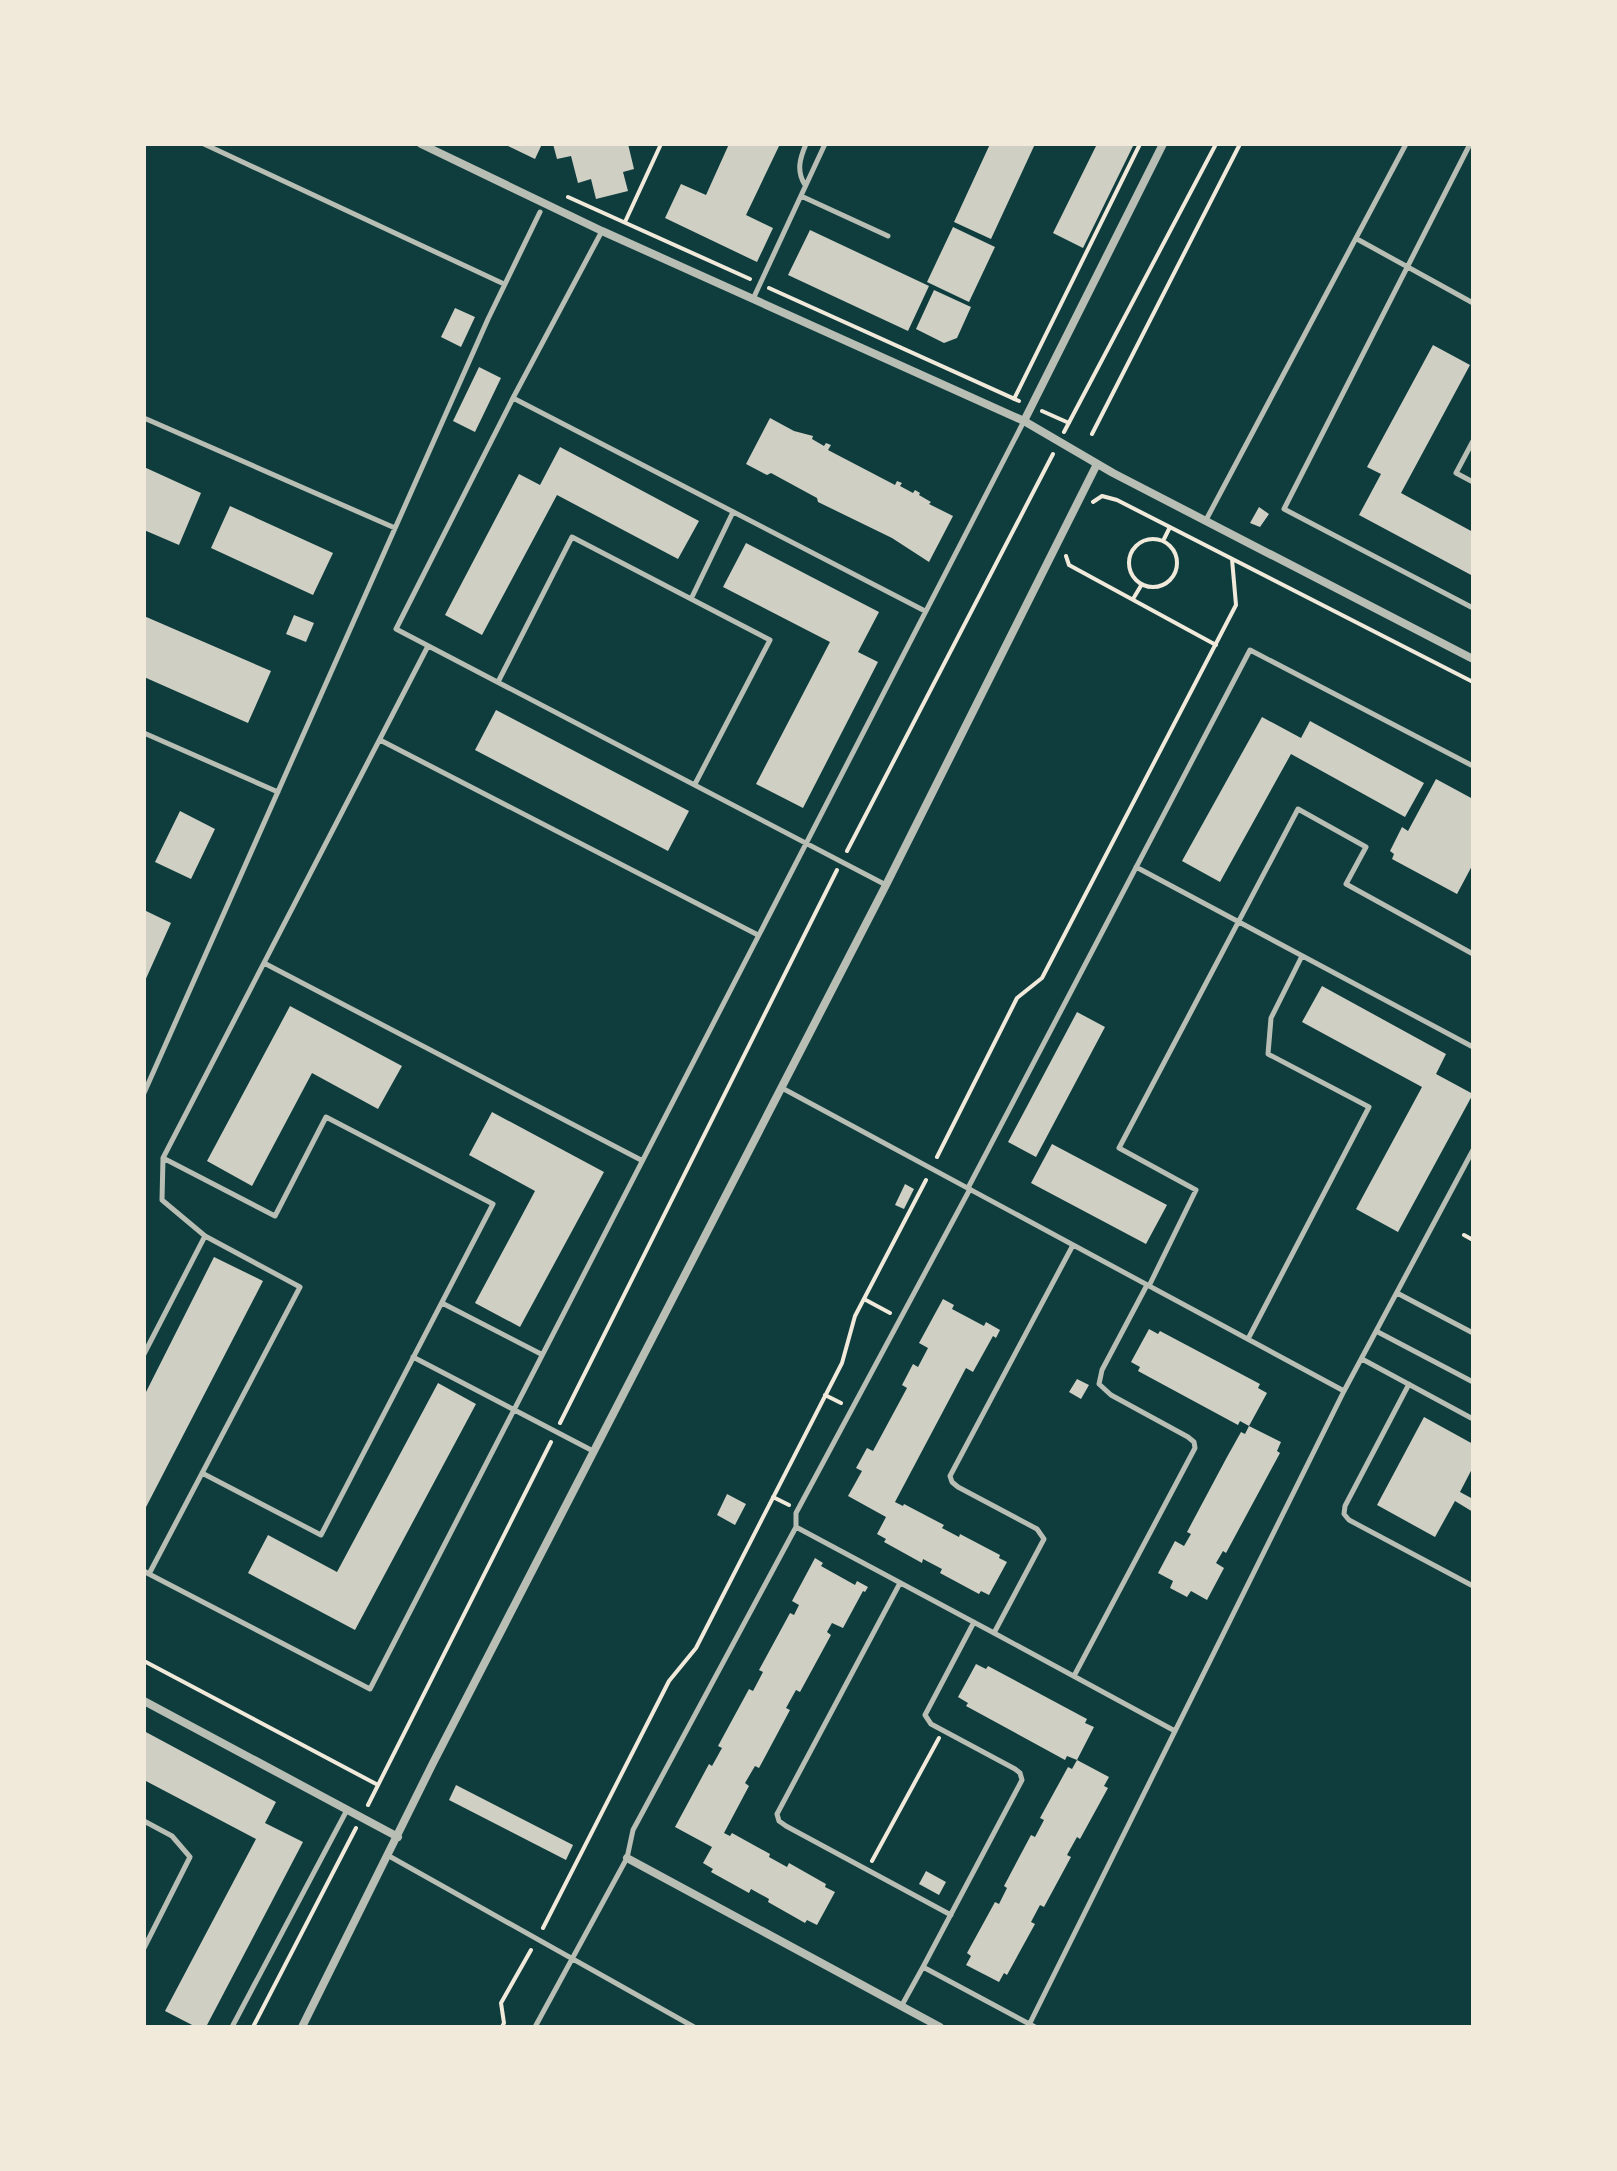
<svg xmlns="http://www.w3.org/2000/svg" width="1617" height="2171" font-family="'Open Sans',sans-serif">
  <rect width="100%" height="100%" fill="#0f3d3e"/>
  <path fill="#cfcfc3" d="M504 144H542L535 159Z
    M553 144H628L634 169 623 172 628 191 596 199 591 179 578 183 571 156 557 159Z
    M729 144H780L746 215 773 228 757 262 665 218 681 184 706 195Z
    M990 144H1035L991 239 954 222Z
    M1097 144H1134L1083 248 1053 233Z
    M953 227 995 247 969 302 927 282Z
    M810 230 929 286 908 331 788 275Z
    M934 290 971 307 957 338 944 343 916 329Z
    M455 308 475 317 461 347 441 337Z
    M1433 345 1470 365 1401 493 1473 532V576L1359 515 1381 474 1367 467Z
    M479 367 501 378 475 432 453 421Z
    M770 418 794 431 813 436 812 439 824 446 826 443 831 445 828 450 895 485 897 481 902 483 900 486 913 493 915 490 920 493 919 495 931 502 929 504 953 516 929 562 892 538 818 502 817 498 771 473 767 475 746 464Z
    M560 447 699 521 678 559 557 495 482 635 445 615 519 474 540 485Z
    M144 467 201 493 179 545 144 530Z
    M230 506 333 553 313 595 211 548Z
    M1259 507 1269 514 1260 527 1250 523Z
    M746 543 879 612 858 652 878 662 803 808 756 784 830 642 723 587Z
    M294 615 314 623 306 642 286 634Z
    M144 616 271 671 248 723 144 677Z
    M496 710 689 811 668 851 475 750Z
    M1262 717 1301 738 1310 721 1424 783 1405 817 1291 754 1220 882 1182 861Z
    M1436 779 1473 799V864L1457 894 1392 859 1394 854 1390 851 1402 827 1408 831Z
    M180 811 215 829 191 879 155 862Z
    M144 910 171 923 144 983Z
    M1322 986 1446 1054 1436 1074 1473 1094 1398 1232 1356 1209 1422 1087 1302 1022Z
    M290 1006 402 1066 378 1109 312 1073 252 1186 207 1161Z
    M1077 1012 1105 1027 1036 1157 1008 1142Z
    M492 1112 604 1172 520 1327 475 1303 535 1191 469 1155Z
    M1052 1144 1167 1205 1146 1244 1031 1183Z
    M905 1184 914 1189 904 1209 895 1205Z
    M214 1257 263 1281 144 1511V1396Z
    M943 1299 954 1305 952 1309 984 1326 986 1322 1000 1330 996 1338 993 1336 973 1372 966 1368 895 1502 903 1506 904 1504 944 1525 942 1528 959 1537 960 1534 1000 1555 999 1558 1007 1562 989 1595 981 1591 979 1594 940 1573 942 1569 923 1559 922 1563 884 1542 886 1539 877 1534 886 1517 848 1496 862 1471 856 1468 867 1448 873 1451 907 1388 902 1385 913 1364 918 1367 928 1348 919 1343Z
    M1149 1329 1158 1334 1160 1331 1260 1384 1258 1388 1267 1393 1249 1426 1281 1442 1277 1451 1280 1453 1226 1553 1223 1551 1216 1563 1224 1568 1207 1600 1191 1591 1187 1597 1170 1588 1173 1581 1158 1573 1175 1541 1184 1546 1191 1534 1187 1532 1227 1457 1241 1432 1245 1434 1249 1426 1240 1421 1238 1425 1138 1371 1140 1367 1131 1362Z
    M1077 1379 1089 1385 1081 1399 1069 1392Z
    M438 1383 476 1404 355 1630 248 1573 268 1535 337 1572Z
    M1424 1417 1473 1444V1467L1460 1492 1473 1499V1512L1455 1501 1435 1537 1377 1505Z
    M727 1494 746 1504 735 1525 717 1515Z
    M815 1558 823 1563 821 1566 855 1585 857 1581 868 1587 865 1592 863 1591 843 1628 832 1623 827 1632 831 1635 800 1692 796 1690 786 1708 790 1710 759 1768 755 1766 745 1783 749 1786 724 1833 730 1836 732 1833 770 1854 769 1857 787 1867 789 1863 826 1884 825 1887 835 1892 817 1925 807 1920 805 1923 768 1902 769 1899 751 1889 749 1893 711 1872 713 1869 703 1863 712 1847 675 1827 709 1764 712 1766 722 1748 718 1746 749 1689 753 1691 763 1672 759 1670 790 1613 794 1615 799 1605 792 1601Z
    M976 1664 986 1669 988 1666 1087 1719 1085 1723 1094 1727 1077 1760 1109 1777 1104 1786 1108 1788 1080 1839 1077 1837 1067 1855 1071 1857 1044 1907 1040 1905 1031 1922 1035 1924 1007 1975 1004 1973 999 1982 966 1965 971 1956 967 1953 995 1902 999 1904 1007 1888 1004 1886 1031 1835 1035 1837 1044 1820 1040 1818 1068 1767 1072 1769 1077 1760 1067 1756 1065 1760 966 1706 968 1703 958 1697Z
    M144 1731 276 1802 265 1823 303 1842 206 2027H196L165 2011 256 1839 144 1780Z
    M456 1785 573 1845 566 1860 449 1800Z
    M926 1871 946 1882 939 1895 919 1884Z"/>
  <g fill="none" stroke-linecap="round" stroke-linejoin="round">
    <path stroke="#f1e9da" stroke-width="4" d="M568 197 750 279
      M625 222 661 144
      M769 288 1019 401
      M1014 399 1140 144
      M1042 411 1069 423
      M1064 432 1216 144
      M1092 434 1240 144
      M1093 502 1102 496 1117 500 1473 682
      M1129 563a24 24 0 1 1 48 0a24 24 0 1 1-48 0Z
      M1163 541 1170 527
      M1066 556 1069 565 1216 645
      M1133 599 1142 584
      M847 851 1053 454
      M937 1157 1017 998 1042 978 1236 605 1232 559
      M1464 1235 1473 1240
      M864 1299 890 1313
      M825 1395 841 1403
      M560 1423 837 870
      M773 1497 789 1505
      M144 1661 378 1785
      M368 1805 551 1442
      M872 1861 939 1738
      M543 1928 669 1681 696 1648 842 1363 855 1316 926 1180
      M253 2027 356 1828
      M502 2027 504 2023 501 2003 531 1950"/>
    <path stroke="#b8beb3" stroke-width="5" d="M204 144 504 284
      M1470 144 1284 509 1473 608
      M805 185C796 171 800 158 806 144
      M801 196 888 236
      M602 231 513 398 396 629 886 885
      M1357 239 1473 303
      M753 299 825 144
      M513 398 925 611
      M144 418 395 528
      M1473 441 1456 473 1473 482
      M1206 520 1406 144
      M691 599 733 512
      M498 682 572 537 770 640 695 784
      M144 733 278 792
      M380 740 758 935
      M1136 867 1473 1047
      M264 963 641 1160
      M782 1088 1344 1391
      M144 1093 488 319 540 212
      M163 1158 275 1216 326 1117 493 1204 321 1535 202 1473
      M968 1188 1250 650 1473 766
      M970 1189 796 1513V1527L994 1633 1044 1539 1037 1529 958 1487 952 1482 950 1476 1073 1245
      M1149 1286 1196 1190 1119 1148 1298 809 1366 847 1346 884 1473 954
      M1397 1293 1473 1333
      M442 1303 541 1354
      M1376 1331 1473 1382
      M1248 1339 1369 1107 1268 1054 1271 1018 1302 956
      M144 1354 205 1236
      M413 1357 593 1451
      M1362 1359 1473 1419
      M1409 1384 1345 1506 1344 1514 1349 1520 1473 1586
      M144 1571 149 1574 300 1287 205 1236 162 1200 163 1158 428 646
      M149 1574 370 1689 1024 421
      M900 1583 777 1814 779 1821 786 1826 951 1915
      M974 1622 925 1715 931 1724 1015 1769 1020 1773 1022 1780 923 1967 1035 2027
      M994 1633 1175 1731
      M1074 1676 1195 1448 1194 1442 1188 1437 1111 1395 1099 1384 1102 1370 1147 1285
      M144 1821 172 1836 190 1857 144 1948
      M389 1856 694 2027
      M902 2005 923 1967
      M232 2027 347 1810
      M535 2027 627 1858 633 1830 796 1527
      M1028 2027 1344 1391 1473 1150"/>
    <path stroke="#b8beb3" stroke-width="8" d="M421 144 602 231 1024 421 1113 473 1473 659
      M1024 421 1163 144
      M144 1701 398 1837
      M627 1858 940 2027
      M302 2027 433 1763 886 885 1097 464"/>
  </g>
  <rect width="1617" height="2171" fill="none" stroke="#f1e9da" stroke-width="292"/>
</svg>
